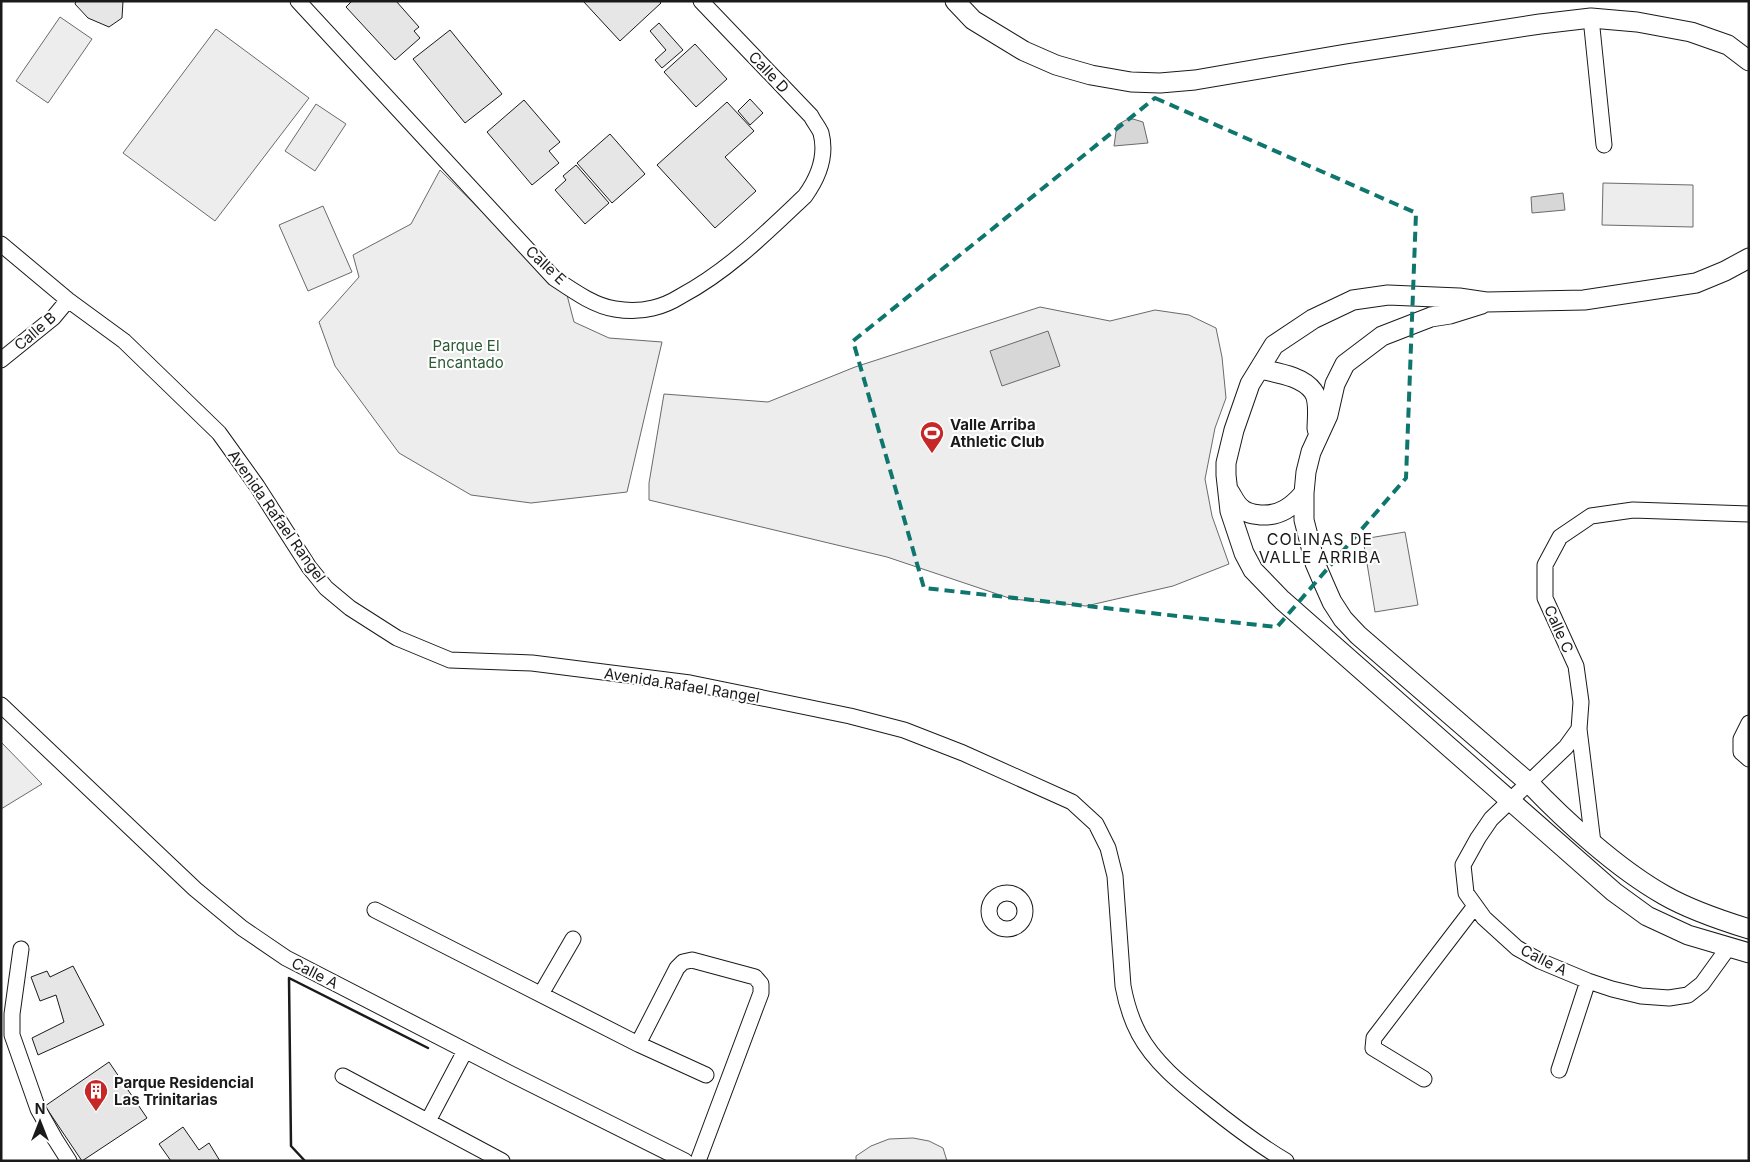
<svg xmlns="http://www.w3.org/2000/svg" width="1750" height="1162" font-family="Inter,sans-serif">
  <rect width="100%" height="100%" fill="#fff"/>
  <path fill="#ededed" stroke="#6a6a6a" d="M60 17 92 39 48 103 16 81Z
    M216 29 309 98 215 221 123 153Z
    M316 104 346 124 315 171 285 151Z
    M440 170 567 295 574 322 609 338 662 342 627 492 531 503 471 495 399 453 335 366 319 322 359 277 353 255 411 224Z
    M1603 183 1693 185V227L1602 225Z
    M323 206 352 272 308 291 279 225Z
    M1040 307 1110 321 1155 310 1189 315 1216 328 1222 357 1226 398 1215 428 1205 479 1212 516 1229 564 1173 586 1086 606 1012 599 887 557 649 500V483L664 394 768 402 855 367Z
    M1405 532 1418 605 1375 612 1363 539Z
    M1 742 42 784 1 809Z
    M913 1138 929 1141 943 1148 947 1161H856V1156L871 1146 889 1139Z"/>
  <path fill="#d7d7d7" stroke="#6a6a6a" d="M1133 119 1143 122 1148 143 1114 146 1117 125 1126 120Z
    M1563 193 1565 210 1532 213 1531 197Z
    M1048 331 1060 366 1002 386 990 351Z"/>
  <path fill="#e6e6e6" stroke="#1a1a1a" d="M76 1H123L122 18 109 27 88 18 75 4Z
    M352 1H396L419 27 414 31 420 38 395 60 346 7Z
    M583 1H659L661 3 620 41Z
    M659 23 683 50 662 68 655 60 666 50 650 31Z
    M450 30 502 94 465 123 413 59Z
    M695 44 727 79 696 107 664 72Z
    M750 99 763 113 750 125 738 111Z
    M524 100 560 142 549 151 559 163 532 185 487 132Z
    M727 102 754 131 725 157 756 191 715 228 657 165Z
    M610 134 645 174 612 203 577 163Z
    M576 165 609 203 585 224 555 190 566 180 563 176Z
    M73 966 104 1025 38 1055 32 1038 64 1022 56 995 40 1001 31 977 47 971 50 977Z
    M109 1062 147 1118 82 1161 45 1106Z
    M183 1127 199 1150 209 1143 220 1161H171L159 1144Z"/>
  <g fill="none" stroke-linecap="round" stroke-linejoin="round">
    <g stroke="#1a1a1a" stroke-width="17">
      <path id="minor" d="M298 1 554 278C572 290 594 306 615 309 627 311 641 311 653 308 662 306 673 301 681 296 728 271 767 232 805 196 818 178 827 156 821 133 819 128 814 122 811 116L701 1
        M1591 18 1604 145
        M1 244 68 300 124 341 219 433 257 486 309 567 326 588 350 608 397 638 450 660 532 663 690 683 850 716 904 730 963 753 1072 802 1096 824 1108 848 1115 876 1123 986C1126 1002 1131 1019 1139 1034 1154 1062 1180 1083 1205 1103 1231 1124 1257 1144 1286 1161
        M1 360 53 318 68 300
        M1 705 195 889 242 928 286 958 511 1074 685 1161
        M1749 723 1741 739V752L1749 759
        M1579 729 1566 747 1491 819 1478 838 1463 865 1466 893 1484 918 1517 948 1540 961 1588 981 1612 989 1641 996 1669 998 1688 995 1702 984 1728 948
        M1593 843 1579 729 1581 702 1576 666 1545 598V565L1560 537 1591 516 1633 510 1749 514
        M989 911a18 18 0 1 1 36 0a18 18 0 1 1-36 0Z
        M375 910 638 1044 706 1075
        M21 949 12 1014V1035L38 1109 55 1139 69 1161
        M541 994 573 939
        M638 1044 677 968 683 962 692 960 755 977 761 984V993L698 1161
        M1559 1070 1588 981
        M343 1076 502 1161
        M1424 1079 1373 1048 1374 1038 1475 906
        M428 1121 465 1051"/>
    </g>
    <g stroke="#1a1a1a" stroke-width="21">
      <path id="tertiary" d="M955 1 973 20 1024 51 1056 65 1091 75 1131 82 1160 83 1195 80 1346 54 1540 24 1591 18 1637 22 1691 32 1728 45 1749 61
        M1749 258 1725 271 1696 283 1584 300 1486 302 1459 298 1388 295 1353 300 1313 319 1274 345 1250 384 1234 430 1226 463V475L1230 511 1244 553 1253 570 1282 600 1614 892 1647 916 1688 935 1749 953
        M1482 304 1450 314 1431 317 1382 336 1345 364 1335 384 1328 415 1311 452 1306 472 1304 493V520L1315 563 1324 584 1332 602 1343 619 1358 635 1529 783C1565 821 1618 869 1664 895 1690 910 1720 920 1749 929
        M1260 369C1277 373 1302 376 1313 391 1320 400 1317 418 1317 429
        M1229 491C1233 497 1236 505 1242 509 1248 514 1254 514 1261 515 1280 516 1292 507 1304 493"/>
    </g>
    <use href="#minor" stroke="#fff" stroke-width="15"/>
    <use href="#tertiary" stroke="#fff" stroke-width="19"/>
    <path stroke="#1a1a1a" stroke-width="2.5" d="M305 1161 291 1146 289 978 428 1048"/>
  </g>
  <path fill="none" stroke="#0f766e" stroke-width="4" stroke-dasharray="10 6" stroke-linejoin="round" d="M1155 98 1416 213 1406 478 1277 627 924 588 853 341Z"/>
  <defs>
    <g id="stadium-pin" transform="scale(1.25)"><path d="M0 17L-7.5 6A9.5 9.5 0 1 1 7.5 6Z" fill="#c62828" stroke="#fff"/><path d="M0-5a6.5 5 0 1 0 0 10a6.5 5 0 1 0 0-10ZM-3.5-1.8h7v3.6h-7Z" fill="#fff"/></g>
    <g id="building-pin" transform="scale(1.25)"><path d="M0 17L-7.5 6A9.5 9.5 0 1 1 7.5 6Z" fill="#c62828" stroke="#fff"/><path d="M-4-6H4V6H1V3H-1V6H-4ZM-2.5-4.3h1.7v1.8h-1.7ZM.8-4.3h1.7v1.8H.8ZM-2.5-1h1.7V.8h-1.7ZM.8-1h1.7V.8H.8Z" fill="#fff"/></g>
  </defs>
  <g fill-rule="evenodd">
    <use href="#stadium-pin" x="932" y="433"/>
    <use href="#building-pin" x="96" y="1091"/>
  </g>
  <g text-anchor="middle" dominant-baseline="central" stroke-width="4" stroke-linejoin="round" paint-order="stroke">
    <g font-size="15" fill="#1a1a1a" stroke="#fff">
      <text transform="translate(769 72) rotate(46)">Calle D</text>
      <text transform="translate(546 265) rotate(43)">Calle E</text>
      <text transform="translate(35 331) rotate(-41)">Calle B</text>
      <text transform="translate(277 516) rotate(55)">Avenida Rafael Rangel</text>
      <text transform="translate(1559 629) rotate(66)">Calle C</text>
      <text transform="translate(682 685) rotate(9)">Avenida Rafael Rangel</text>
      <text transform="translate(1544 960) rotate(27)">Calle A</text>
      <text transform="translate(315 973) rotate(27)">Calle A</text>
    </g>
    <g font-size="15" fill="#2b5a34" stroke="#fff">
      <text x="466" y="345">Parque El<tspan x="466" dy="17">Encantado</tspan></text>
    </g>
    <g font-size="15" font-weight="bold" fill="#1a1a1a" stroke="#fff" text-anchor="start">
      <text x="950" y="424">Valle Arriba<tspan x="950" dy="17">Athletic Club</tspan></text>
      <text x="114" y="1082">Parque Residencial<tspan x="114" dy="17">Las Trinitarias</tspan></text>
    </g>
    <g font-size="16" letter-spacing="1" fill="#1a1a1a" stroke="#fff">
      <text x="1320" y="539">COLINAS DE<tspan x="1320" dy="18">VALLE ARRIBA</tspan></text>
    </g>
  </g>
  <rect width="1750" height="1162" fill="none" stroke="#1a1a1a" stroke-width="5"/>
  <g transform="translate(40 1122)" stroke="#ffffff" stroke-width="4" paint-order="stroke">
  <path d="M0-4L9 19L0 12L-9 19Z" fill="#1a1a1a"/>
  <text y="-8" font-size="14" font-weight="bold" text-anchor="middle" fill="#1a1a1a">N</text>
  </g>
</svg>
